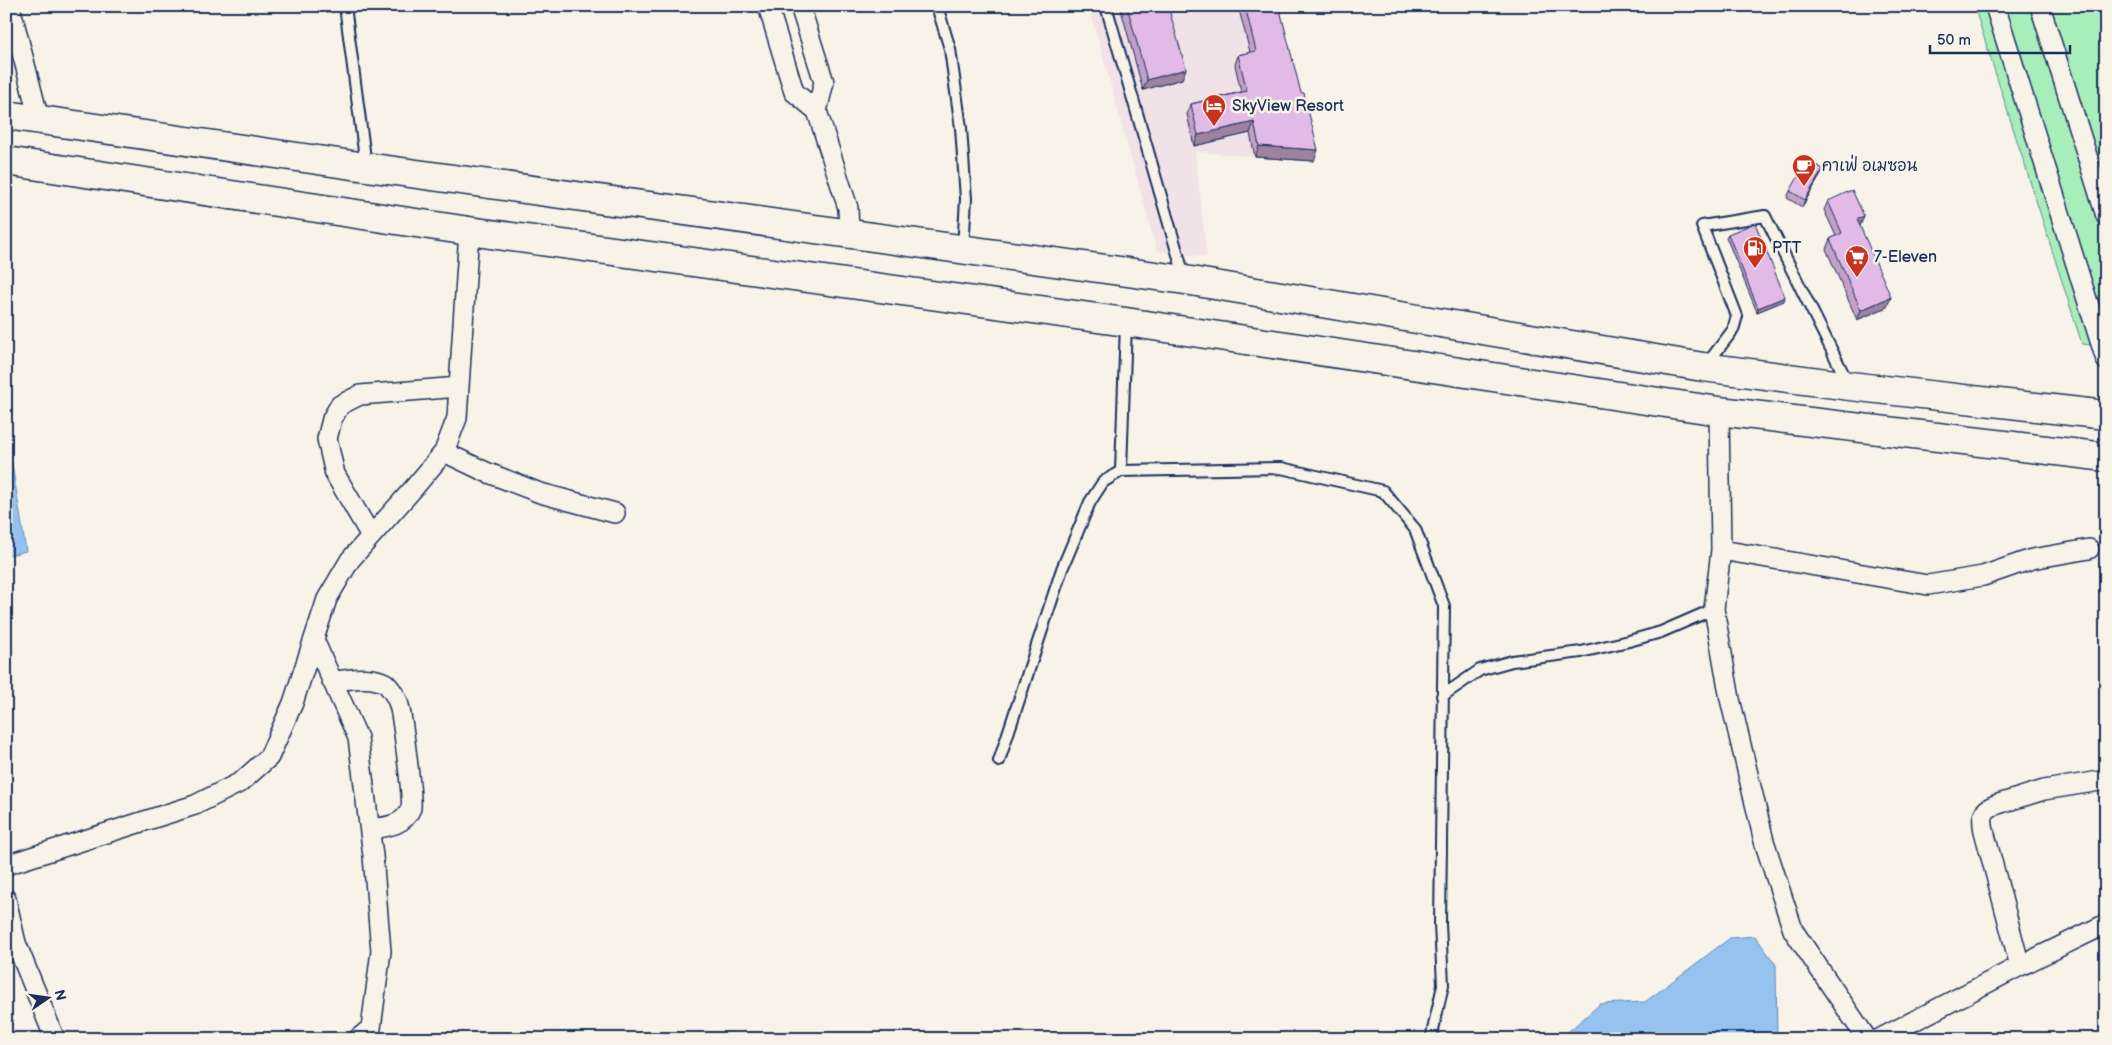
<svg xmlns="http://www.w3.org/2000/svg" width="2112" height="1045" font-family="'Balsamiq Sans','Playpen Sans Thai',sans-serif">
  <rect width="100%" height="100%" fill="#f7f3e8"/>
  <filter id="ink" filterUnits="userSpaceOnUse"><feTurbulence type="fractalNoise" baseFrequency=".02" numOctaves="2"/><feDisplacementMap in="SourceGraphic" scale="10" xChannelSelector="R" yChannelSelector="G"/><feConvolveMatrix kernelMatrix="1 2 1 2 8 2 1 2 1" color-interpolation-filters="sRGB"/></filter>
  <g filter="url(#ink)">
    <path fill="#f0e2e7" d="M1089 6H1278L1314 161 1195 152 1207 257 1157 251Z"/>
    <path fill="#a7eebb" stroke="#618e8c" d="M1974 6H2106V347L2082 344Z"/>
    <path fill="#95c3ef" stroke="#6488b5" d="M6 426 26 551 6 556Z
      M1755 936 1776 965 1777 1039H1560L1600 1004 1645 1002 1730 938Z"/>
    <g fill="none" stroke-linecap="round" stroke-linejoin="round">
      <g stroke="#1b2f5e" stroke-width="14">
        <path id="lane" d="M345 6 366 166
          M937 6 950 49 961 128 966 199 963 248
          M1106 6 1185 279
          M1706 365 1733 330 1737 316 1702 226 1765 216 1848 383
          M1121 471 1126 323
          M1442 696 1480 670 1512 661 1581 652 1629 641 1661 632 1714 609
          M999 761 1062 569 1090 502 1103 482 1121 471 1281 468 1383 491 1415 529 1444 606 1440 924 1443 985 1431 1039"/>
      </g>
      <g stroke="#1b2f5e" stroke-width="22">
        <path id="street" d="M10 6 39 119
          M768 6 794 92 817 111
          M800 6 824 82 817 111 848 208 849 234
          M1995 6 2106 360
          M2040 6 2106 216
          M1719 411 1721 550 1714 609 1730 699 1764 841 1793 930 1867 1039
          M444 452 486 472 540 493 615 513
          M371 536 335 474 327 439 332 419 340 405 360 395 459 387
          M1721 550 1928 585 1983 576 2032 559 2089 549
          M314 640 358 738 373 856 381 951 371 1028 358 1039
          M332 681C349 680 369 675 385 683 389 686 396 696 398 702 402 711 413 800 411 808 404 826 386 827 370 829
          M6 865 195 805 241 782 269 757 293 703 327 599 350 560 413 489 444 452 457 418 469 231
          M6 899 16 943 55 1039
          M2020 966 1984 831C1981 818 1982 810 1995 805L2044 790 2106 780
          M1879 1039 2020 966 2106 924"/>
      </g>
      <g stroke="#1b2f5e" stroke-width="31">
        <path id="secondary" d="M6 115 366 167 1185 280 1703 367 1850 386 2106 415
          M6 161 469 231 1126 322 1719 411 2106 457"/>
      </g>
      <use href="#lane" stroke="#f7f3e8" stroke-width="10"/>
      <use href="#street" stroke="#f7f3e8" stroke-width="19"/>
      <use href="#secondary" stroke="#f7f3e8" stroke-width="28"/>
    </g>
    <path fill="#c2a1c5" stroke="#1b2f5e" d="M1120 6H1168L1182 79 1143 90Z
      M1238 6H1279L1314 161 1255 157 1250 133 1194 146 1187 114 1191 104 1241 92 1235 65 1238 55 1250 52Z
      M1820 176 1802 207 1787 198 1790 191Z
      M1828 201 1860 226 1887 307 1857 320 1826 249 1830 239 1836 236 1824 210Z
      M1728 234 1784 301 1757 312 1726 237Z"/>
    <path fill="#9e83a0" stroke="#1b2f5e" d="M1186 69 1182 79 1143 90 1147 80Z
      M1254 122 1250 133 1194 146 1198 135Z
      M1259 146 1318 150 1314 161 1255 157Z
      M1823 169 1820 176 1802 207 1805 200Z
      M1864 216 1860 226 1857 219Z
      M1785 297 1784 301 1757 312 1758 308Z
      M1891 297 1887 307 1857 320 1861 310Z"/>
    <path fill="#e1bbe5" stroke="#1b2f5e" d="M1127 6H1168L1186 69 1147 80Z
      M1245 6H1279L1301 93H1304L1318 150 1259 146 1254 122 1198 135 1191 104 1247 91 1238 55 1256 51Z
      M1808 160 1823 169 1805 200 1790 191Z
      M1852 190 1864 216 1857 219 1891 297 1861 310 1830 239 1842 233 1828 201Z
      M1755 223 1785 297 1758 308 1728 234Z"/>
  </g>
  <defs>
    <g id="hotel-pin" transform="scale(1.25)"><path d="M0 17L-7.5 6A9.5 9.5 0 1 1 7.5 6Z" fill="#c8321e" stroke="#f7f3e8"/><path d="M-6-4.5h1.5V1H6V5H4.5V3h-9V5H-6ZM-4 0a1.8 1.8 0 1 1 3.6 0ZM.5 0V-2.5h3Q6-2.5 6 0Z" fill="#fff"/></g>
    <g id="cafe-pin" transform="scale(1.25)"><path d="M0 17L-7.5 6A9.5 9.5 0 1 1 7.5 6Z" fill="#c8321e" stroke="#f7f3e8"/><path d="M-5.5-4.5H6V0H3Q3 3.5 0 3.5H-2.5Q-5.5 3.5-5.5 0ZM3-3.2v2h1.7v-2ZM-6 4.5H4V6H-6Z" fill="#fff"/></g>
    <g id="fuel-pin" transform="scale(1.25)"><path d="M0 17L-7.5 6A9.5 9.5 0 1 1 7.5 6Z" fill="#c8321e" stroke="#f7f3e8"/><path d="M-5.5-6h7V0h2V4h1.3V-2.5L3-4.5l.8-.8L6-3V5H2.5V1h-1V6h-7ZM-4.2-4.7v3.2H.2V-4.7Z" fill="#fff"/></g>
    <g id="supermarket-pin" transform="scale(1.25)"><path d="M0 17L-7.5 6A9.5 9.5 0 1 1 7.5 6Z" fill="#c8321e" stroke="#f7f3e8"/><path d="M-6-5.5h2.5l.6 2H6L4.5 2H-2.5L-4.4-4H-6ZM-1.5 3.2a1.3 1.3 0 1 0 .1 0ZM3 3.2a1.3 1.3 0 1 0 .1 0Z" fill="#fff"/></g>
  </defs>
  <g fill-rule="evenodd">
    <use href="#hotel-pin" x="1214" y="106"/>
    <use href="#cafe-pin" x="1804" y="166"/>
    <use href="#fuel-pin" x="1755" y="248"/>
    <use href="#supermarket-pin" x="1857" y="257"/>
  </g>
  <g text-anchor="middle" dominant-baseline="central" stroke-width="5" stroke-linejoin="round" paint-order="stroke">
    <g font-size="16" fill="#1b2f5e" stroke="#f7f3e8" text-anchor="start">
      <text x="1232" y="106">SkyView Resort</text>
      <text x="1822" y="166">คาเฟ่ อเมซอน</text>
      <text x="1772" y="248">PTT</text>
      <text x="1874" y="257">7-Eleven</text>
    </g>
  </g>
  <rect width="2112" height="1045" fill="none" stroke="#f7f3e8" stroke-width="25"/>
  <rect x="12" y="12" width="2087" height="1020" fill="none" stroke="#1b2f5e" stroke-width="2" filter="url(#ink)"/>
  <g transform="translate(48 998) rotate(77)" stroke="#f7f3e8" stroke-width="4" paint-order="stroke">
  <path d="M0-4L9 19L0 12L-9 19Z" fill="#1b2f5e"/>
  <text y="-8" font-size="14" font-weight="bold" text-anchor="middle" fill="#1b2f5e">N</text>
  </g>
  <path d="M1930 45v8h140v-8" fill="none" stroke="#1b2f5e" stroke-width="2.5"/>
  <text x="1937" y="45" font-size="15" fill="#1b2f5e" stroke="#f7f3e8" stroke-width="4" paint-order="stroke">50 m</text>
</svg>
